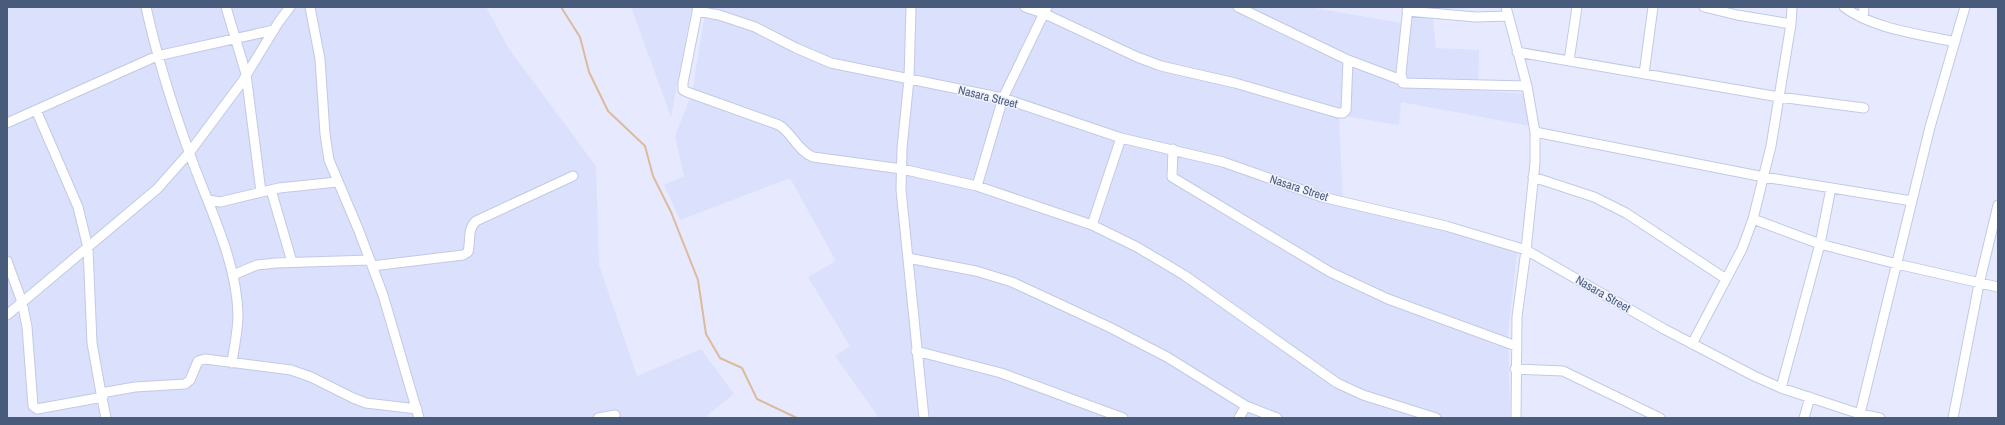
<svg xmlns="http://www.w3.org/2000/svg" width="2005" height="425" font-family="'Archivo Narrow',sans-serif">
  <rect width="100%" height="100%" fill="#e7eafe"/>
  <path fill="#dbe0fc" d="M7 7H486L509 49 596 166 599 265 637 376 701 349 734 394 704 418H7Z
    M631 7H692L671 117Z
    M706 7H1309L1402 23 1405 7H1497L1432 10 1436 48 1479 50 1478 90 1525 94 1530 126 1401 102 1399 125 1339 115 1343 206 1393 216 1482 240 1517 253 1508 334 1510 418H879L835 356 850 346 808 277 836 261 790 178 680 220 664 185 684 176 675 136 692 93Z"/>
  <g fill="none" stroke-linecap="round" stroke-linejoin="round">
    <path stroke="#ddba9e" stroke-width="2" d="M561 7 580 37 589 72 608 111 645 146 653 176 671 212 698 280 706 334 720 358 742 368 757 399 797 418"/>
    <g stroke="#c1cae4" stroke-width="11">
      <path id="minor" d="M146 7C157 57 172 105 189 152 207 203 237 260 238 315 238 331 234 347 232 363
        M226 7 246 74 261 192
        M310 7 320 59 325 134 329 160 359 231 383 295 419 418
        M698 7 683 83V90L687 92 779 125C792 133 798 151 813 157L902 169 977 186 1092 225 1137 247 1184 275 1337 383 1363 395 1436 418
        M911 7 909 79 902 148 901 190 924 418
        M1025 7 1043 13 1137 57 1161 66 1235 83 1338 113H1343L1346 110 1348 60
        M1238 7 1348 60 1401 80
        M1408 7 1401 73 1403 83 1527 86
        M1506 7 1527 86 1535 132V163L1526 250 1517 317 1516 418
        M1704 7 1737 15 1791 24
        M1844 7C1873 29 1920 34 1955 42
        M697 11 719 15 755 27 796 48 831 63 1003 98 1121 138 1223 162 1322 197 1446 226 1526 250 1664 329 1754 376 1781 388 1860 414 1880 418
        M1407 11 1476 17 1508 16
        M1863 18 1864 7
        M1517 52 1779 97 1864 108
        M1569 61 1577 7
        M1644 74 1653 7
        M36 110 78 207 88 248 92 343 101 393 135 387 185 384 190 380 198 361 205 359 291 370 311 377 353 398 366 403 417 409
        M7 123 157 56 274 30
        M1535 132 1764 177 1912 201
        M1173 149 1172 177 1330 272 1388 299 1516 346
        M1533 177 1594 197 1626 213 1726 279
        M977 186 1003 98 1047 7
        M271 190 292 262
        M208 200 220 202 279 188 337 182
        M1753 219 1820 244 1897 264 1998 287
        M1092 225 1121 138
        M908 258 976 271 1012 282 1109 327 1167 357 1246 406 1277 418
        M7 261 22 302 27 327 33 406 37 409 103 397
        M372 266 463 255 468 252C471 240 467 230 476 221L573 176
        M233 275 257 265 276 263 370 260
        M7 315 157 189 189 153 242 82 278 23 290 7
        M1692 344 1742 249 1753 219 1771 146 1791 24 1792 7
        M916 351 1001 373 1123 418
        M1515 369 1563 371 1660 418
        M1781 388 1820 244 1831 188
        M101 393 106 418
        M598 418 615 415
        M1239 418 1246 406
        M1804 418 1810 397
        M1859 418 1930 127 1965 7
        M1953 418 1979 284 1998 205"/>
    </g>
    <use href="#minor" stroke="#fff" stroke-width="9"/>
  </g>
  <g text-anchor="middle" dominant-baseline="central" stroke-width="3" stroke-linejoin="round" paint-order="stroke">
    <g font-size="12" fill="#485b7b" stroke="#eff1ff">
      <text transform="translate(988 97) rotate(14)">Nasara Street</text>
      <text transform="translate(1299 188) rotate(18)">Nasara Street</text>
      <text transform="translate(1603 294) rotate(30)">Nasara Street</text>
    </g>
  </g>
  <rect width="2005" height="425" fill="none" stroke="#485b7b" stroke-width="16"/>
</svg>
